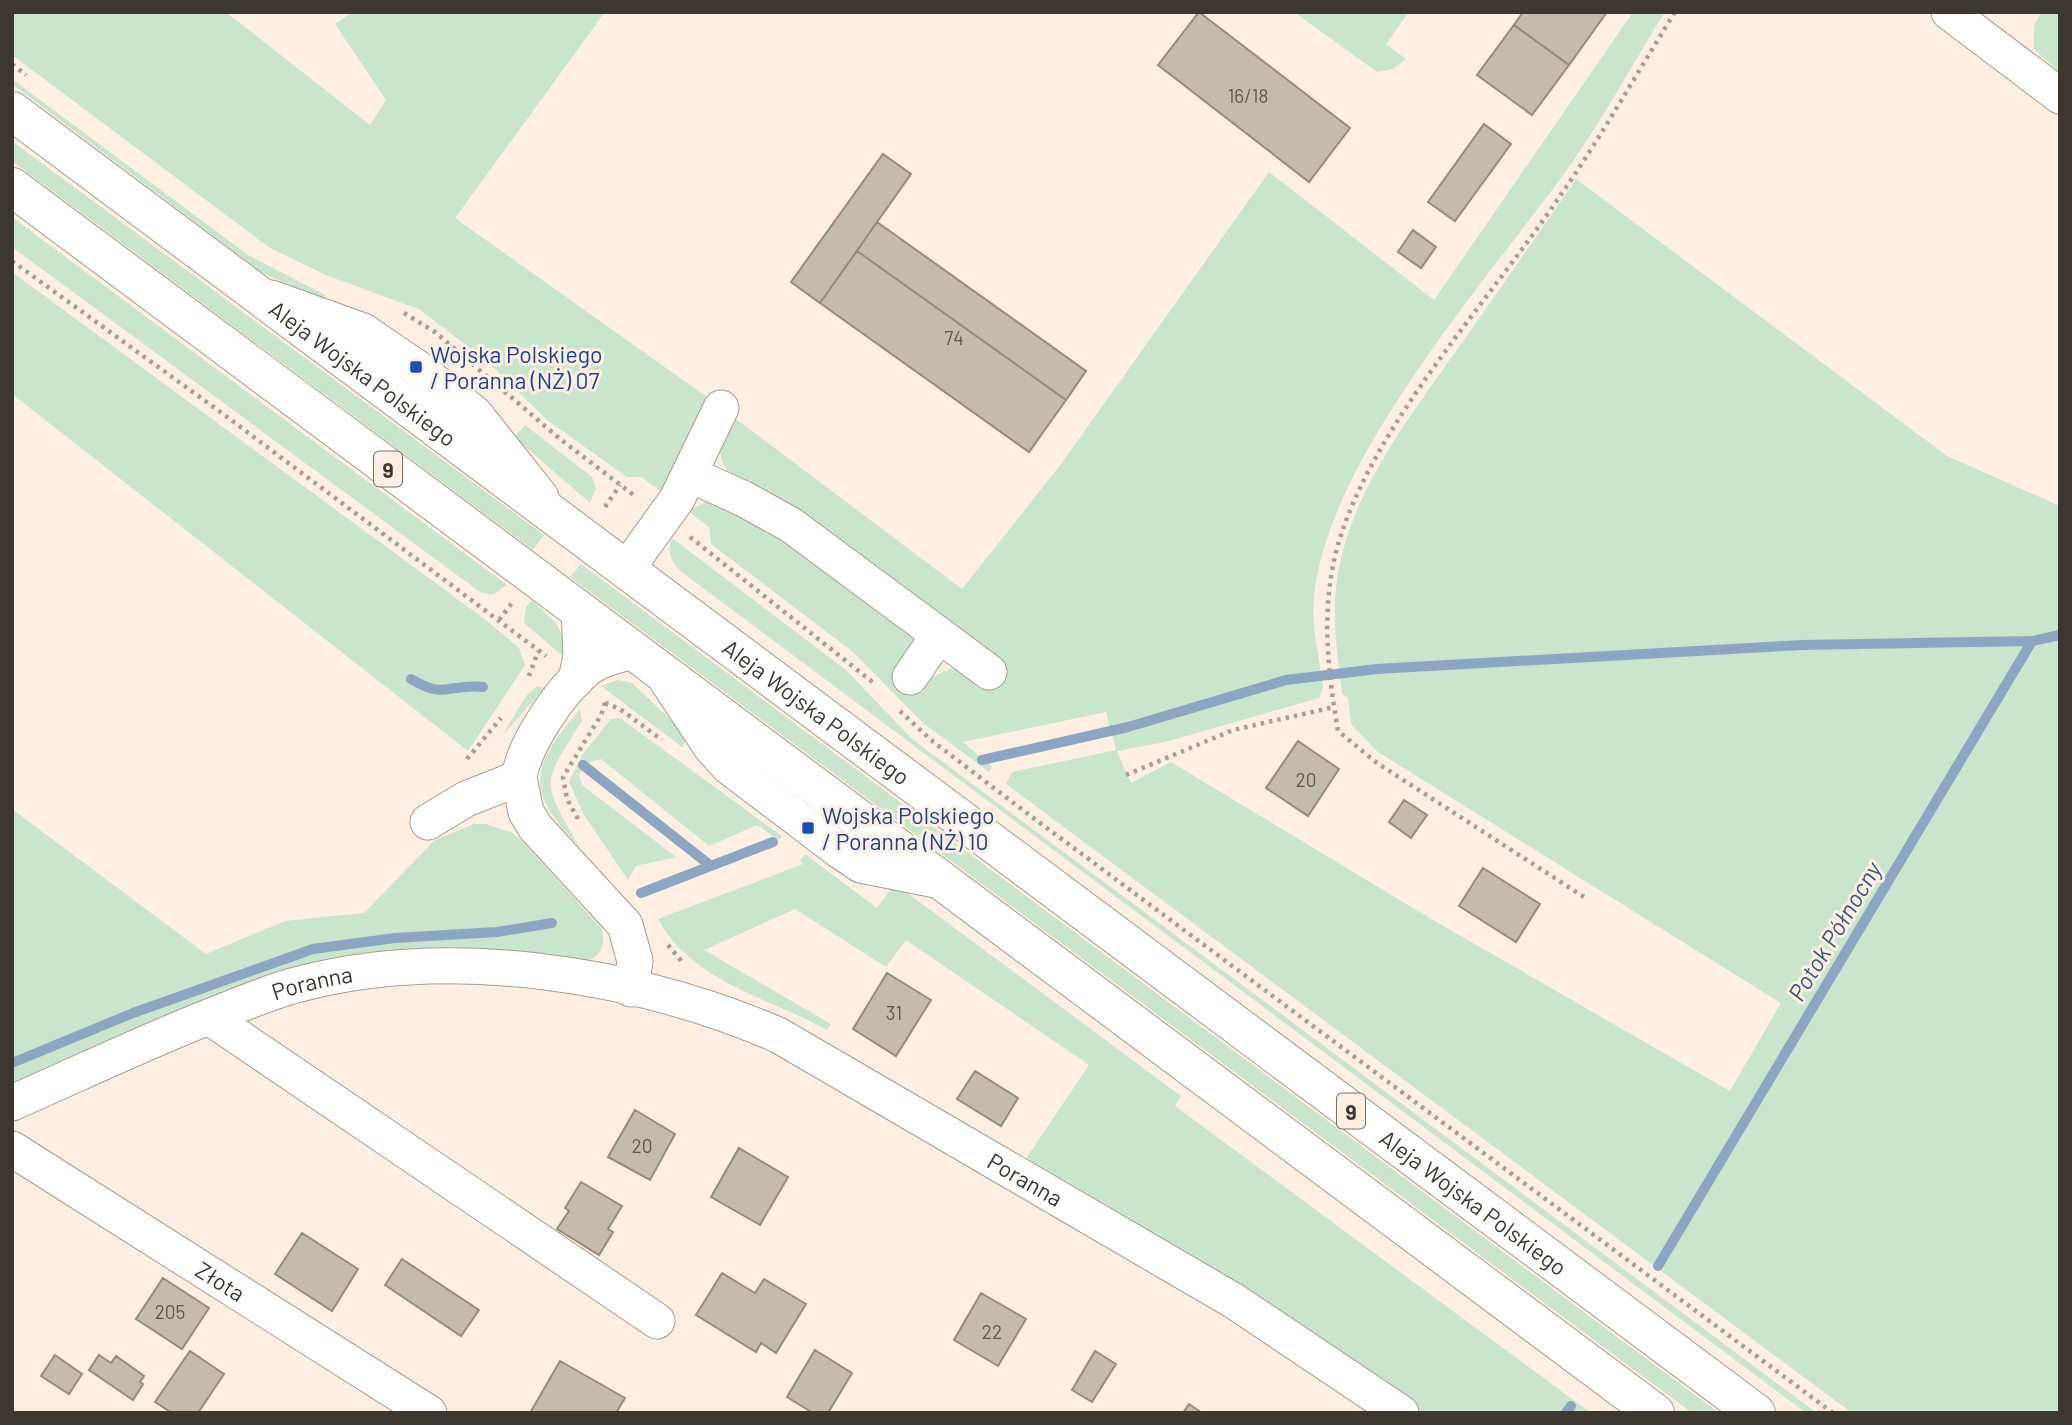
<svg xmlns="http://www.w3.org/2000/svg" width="2072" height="1425" font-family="Barlow,sans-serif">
  <rect width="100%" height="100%" fill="#ffeee2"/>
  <path fill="#c9e5ce" d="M12 12H226L370 125 386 100 335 24 353 12H605L455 218 707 397 662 492 641 477H627L547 420 490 364 419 309 328 276 270 248 12 55Z
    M1294 12H1409L1386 44 1406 59 1393 69 1377 72Z
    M1633 12H1665C1631 66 1601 123 1564 174 1484 283 1325 464 1314 598 1311 627 1320 659 1323 688L1319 698 1169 741 1117 751 1131 783 1171 762 1426 916 1730 1091 1781 1003 1378 752 1351 724 1348 698 1342 694C1338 659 1332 623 1336 588 1346 495 1412 414 1464 340 1501 287 1539 233 1576 179L1947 456 2060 506V1413H1852L1006 784 1012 772 1116 750 1106 712 963 742 992 767 989 772 923 723 853 652 711 544 709 527 688 511 709 500 769 526 915 637 914 646 930 678 954 667 728 471C714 451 721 436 732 416L962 589 1061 464 1269 172 1434 300Z
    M2041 12H2060V73L2034 49V26Z
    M12 79 248 255 325 295 323 301 261 272 12 84Z
    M12 141 544 535 533 550 12 161Z
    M12 217 507 585 492 595 480 592 12 247Z
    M12 272 486 620 519 648 525 665 468 751 12 394Z
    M525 425 592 477 596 488 590 503 514 437Z
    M672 538 846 670 912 739 1817 1413H1806L683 573C671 564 667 552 672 538Z
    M581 564 1719 1413H1692L570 577Z
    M532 600 556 623 563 637 564 657 524 623 526 607Z
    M617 680 632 683 689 737 682 747 601 686Z
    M537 686 545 688 502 736 526 696Z
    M580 709 582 721C542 785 540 778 579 846 523 789 531 767 580 709Z
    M620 718 782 836 779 840 757 825 709 846 601 759 589 762 579 775 582 785 676 857 636 866 628 880 584 815 569 782 582 755 611 719Z
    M12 809 206 954 285 921 364 913 435 840 474 824H486L513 833 523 842 602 929C606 948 599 960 579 962L439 958 12 1091Z
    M805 854 877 908 893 886 910 895 1181 1096 1175 1106 1591 1413H1418L1023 1163 1089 1065 906 940 886 967 795 909 704 950 831 1024 827 1030C769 998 691 981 658 919L803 864 800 861Z"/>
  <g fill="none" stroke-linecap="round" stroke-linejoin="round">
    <path stroke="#8ca6c2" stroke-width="10" d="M411 679C445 700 449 683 483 687
      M982 760 1128 727 1286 680 1377 669 1802 645 2032 641
      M583 765 711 866
      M641 893 773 842
      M12 1063 133 1013 313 949 395 938 497 932 552 923
      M1658 1266 2032 641 2060 635
      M1566 1413 1571 1406"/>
  </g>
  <path fill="#c5bbac" stroke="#958b7d" stroke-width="2" d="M1199 12 1350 128 1309 182 1158 65Z
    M1523 12H1607L1569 65 1514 25Z
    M1514 25 1569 65 1532 115 1477 75Z
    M1484 124 1511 144 1455 221 1428 202Z
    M883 154 911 174 820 303 791 282Z
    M877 222 1086 371 1066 400 857 251Z
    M1413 230 1436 247 1421 268 1398 252Z
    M857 251 1066 400 1029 452 820 303Z
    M1298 741 1339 769 1308 816 1266 788Z
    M1404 800 1427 815 1411 838 1389 822Z
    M1483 868 1540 904 1516 942 1459 906Z
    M887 973 931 1000 896 1056 853 1029Z
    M975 1071 1018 1098 1001 1126 957 1099Z
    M635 1110 675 1134 650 1180 608 1157Z
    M739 1148 788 1177 760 1225 711 1197Z
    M581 1182 622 1206 608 1229 613 1232 599 1255 557 1229 569 1211 565 1208Z
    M302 1233 358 1269 332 1311 275 1274Z
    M402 1259 479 1310 461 1336 385 1285Z
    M722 1273 755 1293 764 1279 806 1304 776 1353 761 1343 756 1352 696 1315Z
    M163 1278 209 1308 182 1349 136 1319Z
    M981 1293 1026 1319 998 1366 954 1340Z
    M815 1350 852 1373 828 1413H813L787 1397Z
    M190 1351 224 1374 198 1413H172L155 1402Z
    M1095 1351 1116 1364 1092 1402 1072 1390Z
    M55 1355 82 1374 69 1394 41 1376Z
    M99 1355 111 1363 116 1356 144 1376 140 1382 143 1384 133 1400 89 1370Z
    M560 1361 625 1398 616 1413H530Z
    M1189 1404 1202 1413H1183Z"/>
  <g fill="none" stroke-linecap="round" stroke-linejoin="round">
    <g stroke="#aa9b90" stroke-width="37">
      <g id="minor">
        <path d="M1949 12 2060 96"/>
        <path d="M271 298 363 331 416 367 475 414 541 497"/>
        <path d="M691 475 744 499 791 525 989 672"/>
        <path d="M626 570 677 499 721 408"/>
        <path d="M910 677 939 635"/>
        <path d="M666 679 711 747 728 766 840 851 861 865 941 881"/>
        <path d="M576 680 581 656 579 611"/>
        <path d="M519 778 526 812 535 827 625 925 635 961 631 989"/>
        <path d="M428 822 466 799 519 778C524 744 560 691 587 669 599 659 618 655 632 651"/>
        <path d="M209 1017 657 1321"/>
        <path id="s1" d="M12 1103C80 1073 147 1041 216 1014 242 1004 269 992 296 985 449 944 634 973 778 1035L1234 1301 1401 1413"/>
        <path id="s2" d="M12 1149 429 1413"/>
      </g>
    </g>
    <g stroke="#aa9b90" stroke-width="40">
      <g id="major">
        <path id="s3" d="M12 111 1756 1413"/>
        <path d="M12 187 1655 1413"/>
      </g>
    </g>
    <path stroke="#a99d94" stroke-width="4.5" stroke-dasharray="3.5 5" stroke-linecap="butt" d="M12 64 26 75
      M12 261 219 411 546 656
      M404 313 435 332 560 439 635 496
      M605 507 620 485
      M690 537 875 684
      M499 620 512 603
      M529 676 538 651
      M605 703 620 709 662 740
      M900 711 931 740 1024 811 1833 1413
      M467 759 501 718
      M1126 775 1233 730 1334 707
      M578 819 567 799 563 777 601 715 605 703 602 701
      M1584 897 1377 763 1338 731C1327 667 1320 601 1340 538 1378 419 1490 300 1560 196 1601 137 1637 73 1675 12
      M668 945 683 963"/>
    <use href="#minor" stroke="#fff" stroke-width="35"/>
    <use href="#major" stroke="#fff" stroke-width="38"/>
  </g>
  <g fill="#1a4fb4" stroke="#ffeee2" stroke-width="2.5">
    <rect x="409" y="360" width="14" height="14" rx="3.5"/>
    <rect x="801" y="821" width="14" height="14" rx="3.5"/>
  </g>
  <g text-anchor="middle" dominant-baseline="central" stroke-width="6" stroke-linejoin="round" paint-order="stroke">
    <g font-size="19" fill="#5f5850">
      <text x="1248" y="95">16/18</text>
      <text x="954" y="337">74</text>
      <text x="1306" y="779">20</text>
      <text x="894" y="1012">31</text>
      <text x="642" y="1145">20</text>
      <text x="170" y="1311">205</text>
      <text x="992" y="1331">22</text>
    </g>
    <g fill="#ffeee2" stroke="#776e67" stroke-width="2">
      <rect x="374" y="451.5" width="28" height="35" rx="5"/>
      <rect x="1337" y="1093.5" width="28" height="35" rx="5"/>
    </g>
    <g font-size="21" font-weight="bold" fill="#3d3732">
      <text x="388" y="469">9</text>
      <text x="1351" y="1111">9</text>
    </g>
    <g font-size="23" fill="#164399" stroke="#ffeee2" text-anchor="start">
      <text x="430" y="354">Wojska Polskiego<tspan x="430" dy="26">/ Poranna (NŻ) 07</tspan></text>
      <text x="822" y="815">Wojska Polskiego<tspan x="822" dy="26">/ Poranna (NŻ) 10</tspan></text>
    </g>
    <g font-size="23" fill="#3d3732" stroke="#ffeee2">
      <text stroke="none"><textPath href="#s3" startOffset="438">Aleja Wojska Polskiego</textPath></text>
      <text stroke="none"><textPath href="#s3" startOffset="1004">Aleja Wojska Polskiego</textPath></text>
      <text stroke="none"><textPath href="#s1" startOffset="324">Poranna</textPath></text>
      <text stroke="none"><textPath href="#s1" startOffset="1087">Poranna</textPath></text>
      <text stroke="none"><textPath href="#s3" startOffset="1824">Aleja Wojska Polskiego</textPath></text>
      <text stroke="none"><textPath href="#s2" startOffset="247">Złota</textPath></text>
    </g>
    <g font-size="24" font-style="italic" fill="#325982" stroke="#ffeee2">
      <text transform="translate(1834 931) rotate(-59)">Potok Północny</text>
    </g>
  </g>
  <rect width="2072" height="1425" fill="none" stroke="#3d3732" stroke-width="28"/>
</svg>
